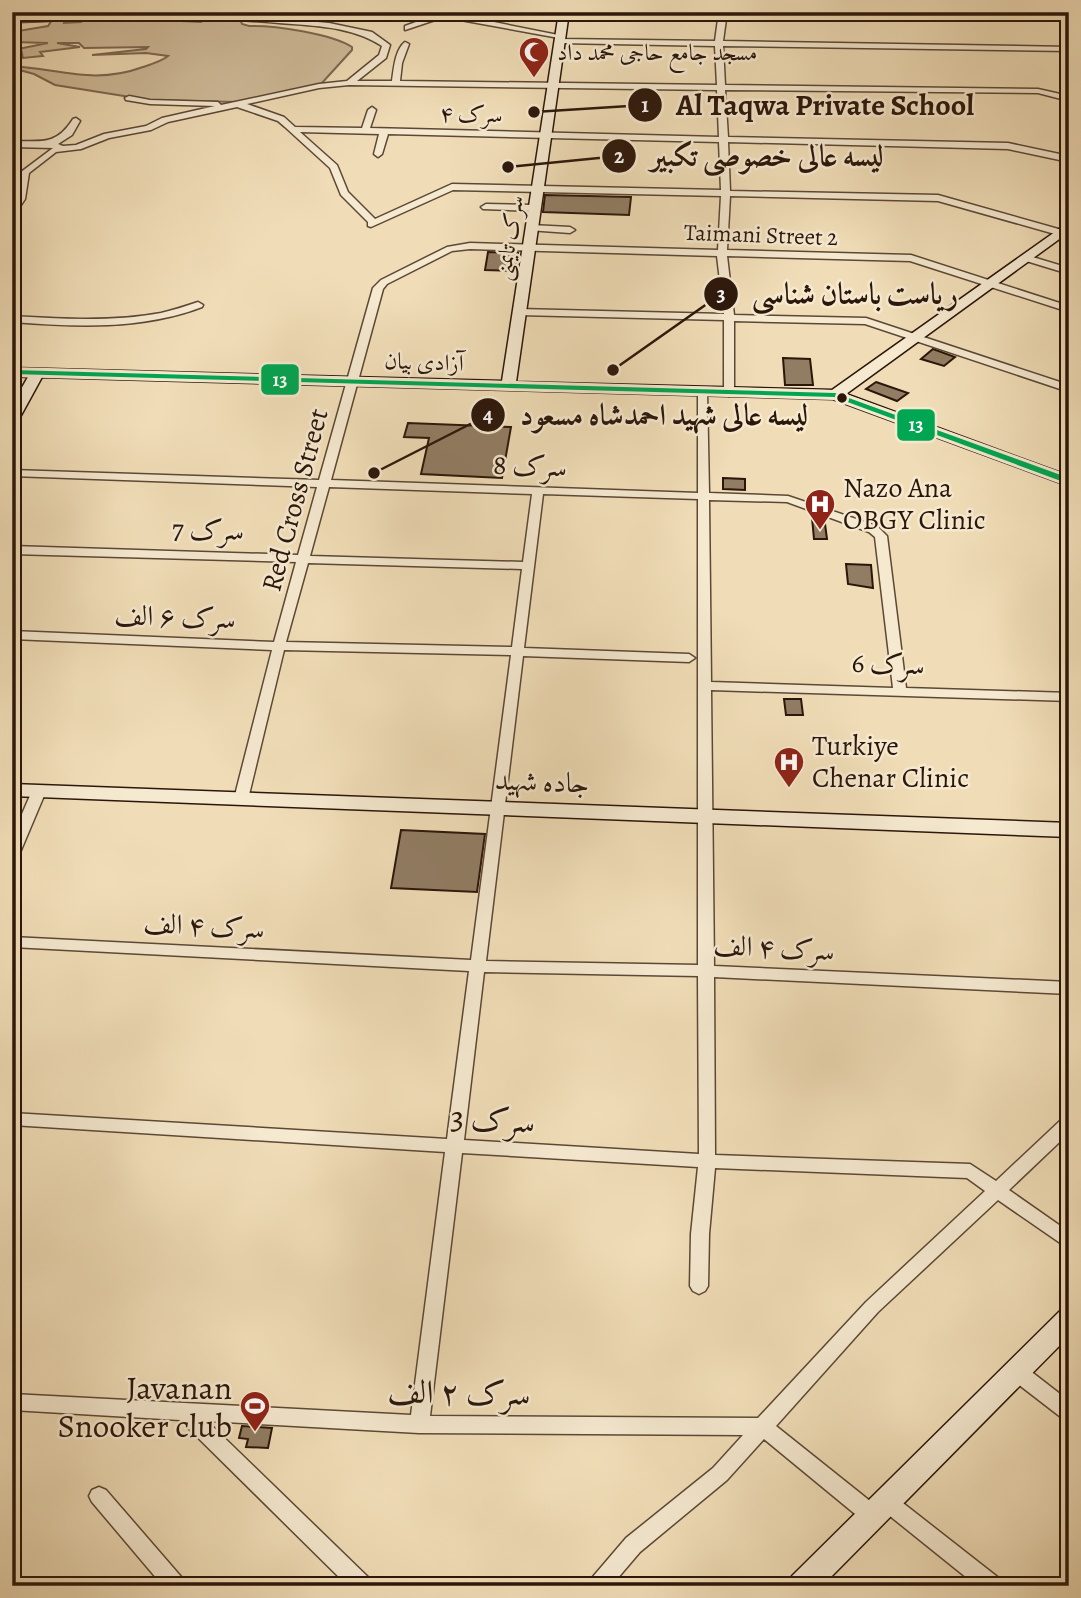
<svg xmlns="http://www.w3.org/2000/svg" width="1081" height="1598" font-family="Alegreya,Amiri,serif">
  <rect width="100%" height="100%" fill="#f0ddb7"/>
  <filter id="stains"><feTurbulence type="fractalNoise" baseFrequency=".00286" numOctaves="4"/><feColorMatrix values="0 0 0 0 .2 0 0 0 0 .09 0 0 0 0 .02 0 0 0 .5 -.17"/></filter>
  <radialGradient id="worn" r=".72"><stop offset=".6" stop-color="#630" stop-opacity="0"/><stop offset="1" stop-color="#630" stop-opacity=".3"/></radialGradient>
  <path fill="#cfbb9a" stroke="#7d6852" stroke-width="2" d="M185 14 182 21 201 22 206 17 240 19 242 24 249 26C274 25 332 34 352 47V50L321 84 237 102 149 100 55 85 34 74 12 68V66C60 69 94 85 143 67 152 64 162 61 168 56L146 53 92 55 146 49 148 47 84 48 79 43H57L80 47 40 52 43 56 23 58 21 49 13 50 48 43 12 42V32L48 26 52 20 65 19 64 23 81 22 85 16Z"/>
  <path fill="#917d64" stroke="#2b160a" stroke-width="2" d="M545 195 631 197 629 215 543 212Z
    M488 252 518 253 515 271 485 270Z
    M933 349 955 357 944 366 921 359Z
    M783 358 810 359 813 385H785Z
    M876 382 908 393 897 401 866 389Z
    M408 423 511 427 502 478 421 474 429 438 404 437Z
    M723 478 745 479V490L723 489Z
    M812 518 825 524 827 539H814Z
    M846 564 871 565 873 588 848 584Z
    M784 699H801L803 715H786Z
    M401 830 485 834 477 892 391 888Z
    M242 1426 272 1428 268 1448 246 1447 248 1439 239 1438Z"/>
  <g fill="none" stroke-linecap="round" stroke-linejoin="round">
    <g stroke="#5c4835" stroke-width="3">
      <path id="street" d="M109 12H203L329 23 372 32 390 45 386 58 357 81H392C394 68 395 50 405 42L409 44 402 63 400 81 717 85 715 46 560 43 556 41 560 39 715 41 719 12H727L723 41 1069 47V51L723 46 725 85 1038 89 1069 96V101L1038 93 725 90 728 137 1008 143 1069 156V162L1008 149 728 142 730 191 938 195 1069 232V238L938 201 730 196 727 250 911 255 1069 306V312L910 261 727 256 734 315 866 318 1069 385V392L865 324 734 321V393L729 396 724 393V320L519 315 514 312 519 309 724 314 717 256 470 249 452 251 387 284 383 289 331 480 698 493V392L703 389 707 390 709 493 788 496 877 526 887 536 906 688 1069 693V701L711 690 714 966 1069 982V994L714 977 715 1155 970 1164 996 1181 1063 1118 1069 1117V1133L1009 1190 1069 1232V1249L998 1200 878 1312 776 1426 880 1509 883 1516 880 1523 873 1525 866 1523 764 1439 727 1480 640 1552 611 1586H588L591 1579 626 1538 713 1468 743 1435 419 1433 207 1421 370 1579 373 1586H348L180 1420 12 1410V1394L411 1415 445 1152 12 1125V1113L447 1139 469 971 12 947V937L471 960 511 655 284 650 248 799 241 804 236 802 234 799 272 650 12 639V631L274 642 296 562 12 554V546L298 555 317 487 12 476V470L319 480 373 288 381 280 447 247 470 243 718 250 721 196 453 190 371 227 368 226V222L341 195 330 168 285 127 278 121 237 107 168 122 151 130 109 138 81 149 56 152 29 173 25 199 15 214 12 215C12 201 18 186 21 172L53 148 12 147V141C41 141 56 146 73 119L76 118 80 121 72 135 58 144 63 146 76 145 104 134 146 126 162 118 215 106 150 104 126 100 125 98 129 96 150 100 218 102 221 105 319 84 347 81 379 55 382 46C352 26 314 26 279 23 224 19 169 13 114 16 80 18 46 22 12 22V18H52ZM349 85 717 90 719 137 370 128 376 110 372 107 368 110 362 128 295 127 284 117 247 104 319 88ZM300 132 379 134 374 154 378 157 382 154 388 134 719 142 721 190 452 184 375 219 348 192 337 165ZM329 487 532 494 523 562 310 556ZM543 494 698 499V965L486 961 523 656 689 662 695 658 689 654 524 648ZM709 500 787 502 869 532 875 537 893 688 711 682ZM308 563 522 569 512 647 286 642ZM484 972 698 976 699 1154 464 1140ZM462 1153 698 1167 691 1234 690 1286 693 1291 699 1294 705 1291 708 1286 709 1234 715 1168 967 1178 985 1191 866 1302 758 1418 430 1416Z
        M427 12H444L563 36 559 38 444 17 405 30V26L435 15Z
        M486 204 534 205 539 208 534 211 483 209 481 207Z
        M531 225 570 227 575 230 570 233 528 230 526 228Z
        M1026 255 1069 268V274L1023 260 1021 258Z
        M198 302 203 305 202 307C142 330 75 327 12 322V316C61 319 113 322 161 313 174 310 186 306 198 302Z
        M39 786 46 791 19 855 12 860V837L32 791Z
        M1017 1364 1024 1366 1069 1401V1420L1062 1418 1010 1378 1008 1372 1010 1366Z
        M99 1487 106 1490 183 1579 186 1586H163L92 1502 89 1496 92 1490Z
        M887 1493 894 1496 1000 1579 1003 1586H977L880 1508 877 1502 880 1496Z"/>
    </g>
    <g stroke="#2b160a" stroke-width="3">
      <path id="secondary" d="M559 12H569L516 382 832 390 1069 222V232L846 394 1069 476V486L833 399 42 377 19 419 12 423V405L28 377 12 376V368L502 381Z
        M12 784 1069 823V837L12 796Z
        M1069 1308V1336L822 1586H788L792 1576 1060 1311Z"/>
    </g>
    <use href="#street" fill="#f5e9d0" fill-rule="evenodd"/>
    <use href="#secondary" fill="#f5e9d0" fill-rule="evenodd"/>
    <g stroke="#f5e9d0" stroke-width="6">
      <path id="bus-1" d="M12 370 835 393 1069 478V484L834 397 12 374Z"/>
    </g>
    <use href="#bus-1" fill="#00a651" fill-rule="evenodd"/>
  </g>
  <defs>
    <g id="mosque-pin" transform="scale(1.575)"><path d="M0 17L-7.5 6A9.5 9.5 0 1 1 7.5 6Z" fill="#8f2418" stroke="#f5e9d0"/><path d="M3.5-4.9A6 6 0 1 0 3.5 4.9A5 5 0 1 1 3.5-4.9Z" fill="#fff"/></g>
    <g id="hospital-pin" transform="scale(1.575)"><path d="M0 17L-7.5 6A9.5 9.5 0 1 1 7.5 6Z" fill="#8f2418" stroke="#f5e9d0"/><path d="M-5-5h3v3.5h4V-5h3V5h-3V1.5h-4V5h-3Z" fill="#fff"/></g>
    <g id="stadium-pin" transform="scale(1.575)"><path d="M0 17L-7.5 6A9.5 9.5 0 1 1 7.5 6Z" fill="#8f2418" stroke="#f5e9d0"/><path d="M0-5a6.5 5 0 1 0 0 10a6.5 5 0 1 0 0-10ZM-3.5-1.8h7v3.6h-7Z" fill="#fff"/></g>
  </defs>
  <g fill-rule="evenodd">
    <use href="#mosque-pin" x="534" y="52"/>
    <use href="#hospital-pin" x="820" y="504"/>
    <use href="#hospital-pin" x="789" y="762"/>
    <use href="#stadium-pin" x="255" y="1406"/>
  </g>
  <circle fill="#2b160a" stroke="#f5e9d0" stroke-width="2.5" cx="842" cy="398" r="6"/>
  <g text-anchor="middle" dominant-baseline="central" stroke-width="5" stroke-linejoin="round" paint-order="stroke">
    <g font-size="23" fill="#2b160a" stroke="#f5e9d0" text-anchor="start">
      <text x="557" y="52">مسجد جامع حاجی محمد داد</text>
    </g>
    <g font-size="23" fill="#2b160a" stroke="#f5e9d0">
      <text transform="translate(471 114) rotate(1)">سرک ۴</text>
      <text transform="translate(761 235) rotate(2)">Taimani Street 2</text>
      <text transform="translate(509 238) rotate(-81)">سرک تایمنی</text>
      <text transform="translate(424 362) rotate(2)">آزادی بیان</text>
    </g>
    <g font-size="28" fill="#2b160a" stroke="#f5e9d0">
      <text transform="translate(530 466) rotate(2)">سرک 8</text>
      <text transform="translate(295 500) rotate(-75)">Red Cross Street</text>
      <text transform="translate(208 530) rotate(1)">سرک 7</text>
      <text transform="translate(175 617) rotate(2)">سرک ۶ الف</text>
      <text transform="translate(888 664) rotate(2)">سرک 6</text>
      <text transform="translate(542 782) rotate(2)">جاده شهید</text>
      <text transform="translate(204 926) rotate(3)">سرک ۴ الف</text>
      <text transform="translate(774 948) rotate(3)">سرک ۴ الف</text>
    </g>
    <g font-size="28" fill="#2b160a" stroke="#f5e9d0" text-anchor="start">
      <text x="843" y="488">Nazo Ana<tspan x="843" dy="32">OBGY Clinic</tspan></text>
      <text x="812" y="746">Turkiye<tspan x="812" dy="32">Chenar Clinic</tspan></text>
    </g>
    <g font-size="33" fill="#2b160a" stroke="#f5e9d0">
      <text transform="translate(493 1119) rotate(3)">سرک 3</text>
      <text transform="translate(459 1392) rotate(1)">سرک ۲ الف</text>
    </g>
    <g font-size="33" fill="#2b160a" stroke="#f5e9d0" text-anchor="end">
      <text x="232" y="1387">Javanan<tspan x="232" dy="38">Snooker club</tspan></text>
    </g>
  </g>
  <path fill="none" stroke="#2b160a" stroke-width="2.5" d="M534 112L645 105M508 167L619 156M613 370L721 294M374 473L488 415"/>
  <g fill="#2b160a" stroke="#f5e9d0" stroke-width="2.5">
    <circle cx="534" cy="112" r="7"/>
    <circle cx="508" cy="167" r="7"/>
    <circle cx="613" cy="370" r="7"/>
    <circle cx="374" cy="473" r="7"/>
    <circle cx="645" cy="105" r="18"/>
    <circle cx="619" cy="156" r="18"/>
    <circle cx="721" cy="294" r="18"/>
    <circle cx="488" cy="415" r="18"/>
  </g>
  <g font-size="21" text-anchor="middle" font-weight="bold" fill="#fff">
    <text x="645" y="112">1</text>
    <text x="619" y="163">2</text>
    <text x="721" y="301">3</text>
    <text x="488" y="422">4</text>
  </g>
  <g font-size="30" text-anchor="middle" font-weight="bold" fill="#2b160a" stroke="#f5e9d0" stroke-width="5" stroke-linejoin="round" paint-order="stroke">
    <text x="825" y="115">Al Taqwa Private School</text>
    <text x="767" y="166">لیسه عالی خصوصی تکبیر</text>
    <text x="855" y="304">ریاست باستان شناسی</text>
    <text x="664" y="425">لیسه عالی شهید احمدشاه مسعود</text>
  </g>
  <g stroke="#f5e9d0" stroke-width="2.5">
    <rect x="260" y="363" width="40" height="33" rx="7" fill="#00a651"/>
    <rect x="896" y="408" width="40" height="34" rx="7" fill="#00a651"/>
  </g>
  <g font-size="19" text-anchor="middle" font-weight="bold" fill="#fff">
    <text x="280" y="386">13</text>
    <text x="916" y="431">13</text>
  </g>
  <rect width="1081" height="1598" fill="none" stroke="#f0ddb7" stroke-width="42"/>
  <rect x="14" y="14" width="1053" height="1570" fill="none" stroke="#2b160a" stroke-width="3.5"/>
  <rect x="21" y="21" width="1039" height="1556" fill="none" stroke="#2b160a" stroke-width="2"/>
  <rect width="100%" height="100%" filter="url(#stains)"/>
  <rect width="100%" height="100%" fill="url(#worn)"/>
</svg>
